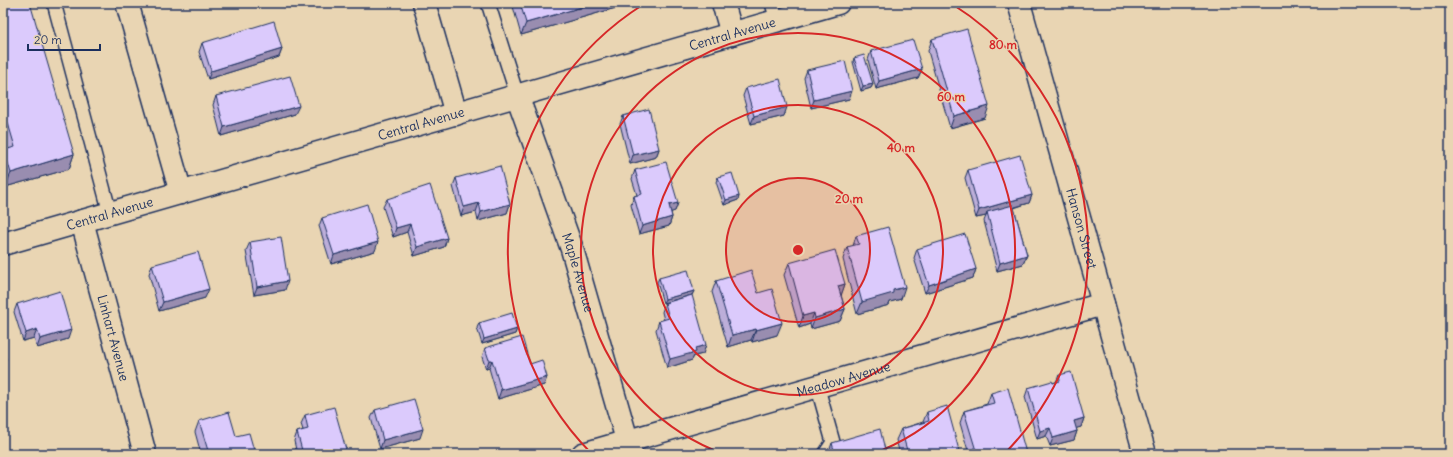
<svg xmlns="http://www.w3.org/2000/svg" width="1453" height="457" font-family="Delius,sans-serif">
  <rect width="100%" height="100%" fill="#e9d5b3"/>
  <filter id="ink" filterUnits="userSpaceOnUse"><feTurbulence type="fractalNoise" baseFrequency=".025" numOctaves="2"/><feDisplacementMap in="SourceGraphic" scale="8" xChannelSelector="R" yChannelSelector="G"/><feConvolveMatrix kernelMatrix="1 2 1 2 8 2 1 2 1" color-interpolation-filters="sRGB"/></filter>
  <g filter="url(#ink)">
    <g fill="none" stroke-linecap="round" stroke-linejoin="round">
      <g stroke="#1b2f5e" stroke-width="16">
        <path id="service" d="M54 3 110 213
          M488 3 517 95
          M772 3 777 21
          M817 385 833 442 825 454"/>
      </g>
      <g stroke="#1b2f5e" stroke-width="25">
        <g id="minor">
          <path d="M127 3 181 193"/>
          <path d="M424 3 456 114"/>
          <path d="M723 3 732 34"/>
          <path id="s1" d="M517 95 572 249 631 454"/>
          <path id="s2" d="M82 221 145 454"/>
          <path id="s3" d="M583 454 1103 304"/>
        </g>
      </g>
      <g stroke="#1b2f5e" stroke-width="25">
        <g id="tertiary">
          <path id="s4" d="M1019 3 1145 454"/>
          <path id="s5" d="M3 244 838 3"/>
        </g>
      </g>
      <use href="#service" stroke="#e9d5b3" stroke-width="13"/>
      <use href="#minor" stroke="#e9d5b3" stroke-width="22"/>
      <use href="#tertiary" stroke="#e9d5b3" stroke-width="22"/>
    </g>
    <path fill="#bcaed9" stroke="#1b2f5e" d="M512 3H633L521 35Z
      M3 5 74 154 69 169 5 187 3 179V152L4 150 7 149 3 137Z
      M932 39 985 118 950 128 928 51Z
      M202 43 282 49 279 57 208 79 199 52Z
      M871 51 922 69 918 78 876 89 868 60Z
      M854 58 873 84 871 88 861 91 853 62Z
      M807 70 849 99 811 108 804 78Z
      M746 88 784 116 751 124 743 96Z
      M216 96 295 114 221 136 213 105Z
      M623 116 659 149 656 157 630 164 620 124Z
      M635 170 678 203 675 211 671 212 672 217 669 226 639 234 631 205 634 196 637 195 632 179Z
      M968 170 1032 195 1029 203 1014 208 1027 255 1023 264 997 271 984 221 986 216 976 218 965 178Z
      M718 177 739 196 738 200 724 205 716 182Z
      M456 178 510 204 507 213 478 221 476 212 461 216 453 186Z
      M387 199 447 238 444 247 414 256 407 232 393 237 383 207Z
      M322 218 375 251 331 264 319 226Z
      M856 236 901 299 890 302 889 305 857 314 843 259 847 247 853 246Z
      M250 242 285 290 254 295 246 251Z
      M917 249 976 269 973 278 925 293 914 258Z
      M789 263 845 284 841 295 845 309 840 321 811 329 810 324 799 328 784 275Z
      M152 265 205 298 159 311 149 274Z
      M659 278 694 291 692 295 663 303 657 282Z
      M716 281 758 293 777 335 752 342 751 340 728 347 712 292Z
      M665 303 703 354 694 356 692 360 667 368 656 330 659 321 664 320 662 312Z
      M17 304 68 339 37 348 34 338 23 341 14 312Z
      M479 323 517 329 515 334 482 344 477 328Z
      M485 348 530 364 547 377 544 385 498 399 489 368 486 369 482 357Z
      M1059 375 1084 418 1081 427 1076 428 1077 431 1074 440 1050 446 1046 436 1037 439 1025 397 1028 388 1056 382Z
      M991 393 1026 454H969L960 423 964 411 987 404Z
      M375 410 420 438 380 449 371 418Z
      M927 412 960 454H900L896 440 901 429 923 422Z
      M305 415 346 454H297L294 441 297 432 303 430 301 424Z
      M199 421 236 436 255 454H201L195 432Z
      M832 443 886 454H828Z"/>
    <path fill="#998db0" stroke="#1b2f5e" d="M596 3H633L521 35 526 23Z
      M282 49 279 57 208 79 211 71Z
      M922 69 918 78 876 89 879 81Z
      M873 84 871 88 861 91 863 86Z
      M852 91 849 99 811 108 814 100Z
      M299 106 295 114 221 136 224 127Z
      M989 106 985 118 950 128 954 116Z
      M787 107 784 116 751 124 754 116Z
      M659 149 656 157 630 164 633 155Z
      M74 154 69 169 5 187 11 173Z
      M1032 195 1029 203 988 215 987 212 986 216 976 218 979 210Z
      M739 196 738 200 724 205 726 200Z
      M479 203 476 212 461 216 464 207Z
      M678 203 675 211 666 214 669 205Z
      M510 204 507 213 478 221 481 212Z
      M672 217 669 226 639 234 642 226Z
      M410 224 407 232 393 237 396 228Z
      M447 238 444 247 414 256 417 247Z
      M378 242 375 251 331 264 334 255Z
      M1027 255 1023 264 997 271 1000 263Z
      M976 269 973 278 925 293 929 285Z
      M288 281 285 290 254 295 257 287Z
      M845 284 841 296 838 286Z
      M905 287 901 299 890 302 889 305 857 314 862 302 893 290Z
      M209 289 205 298 159 311 163 302Z
      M694 291 692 295 663 303 665 299Z
      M845 309 840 321 811 329 815 318Z
      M814 313 810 324 799 328 803 316Z
      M782 323 777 335 752 342 756 330Z
      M37 329 34 338 23 341 26 333Z
      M517 329 515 334 482 344 484 339Z
      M756 329 751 340 728 347 732 335Z
      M71 330 68 339 37 348 40 339Z
      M706 345 703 354 694 356 692 360 667 368 670 359 695 348Z
      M6 359 3 368V360Z
      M489 360H492L489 368 486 369Z
      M547 377 544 385 498 399 501 390Z
      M1084 418 1081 427 1071 430 1074 421Z
      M1050 428 1046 436 1037 439 1040 431Z
      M423 429 420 438 380 449 383 440Z
      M1077 431 1074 440 1050 446 1053 438Z"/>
    <path fill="#dbcafc" stroke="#1b2f5e" d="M11 3H30L74 154 11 173 4 150 15 147 3 106V5Z
      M520 3H596L526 23Z
      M274 21 282 49 211 71 202 43Z
      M967 29 989 106 954 116 932 39Z
      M913 40 922 69 879 81 871 51Z
      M864 55 873 84 863 86 854 58Z
      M845 61 852 91 814 100 807 70Z
      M290 76 299 106 224 127 216 96Z
      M780 79 787 107 754 116 746 88Z
      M649 109 659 149 633 155 623 116Z
      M1020 155 1032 195 979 210 968 170Z
      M666 162 678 203 669 205 672 217 642 226 634 196 642 194 635 170Z
      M500 166 510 204 481 212 479 203 464 207 456 178Z
      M732 173 739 196 726 200 718 177Z
      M430 185 447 238 417 247 410 224 396 228 387 199Z
      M367 204 378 242 334 255 322 218Z
      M1013 205 1027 255 1000 263 987 212Z
      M888 227 905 287 893 290V293L862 302 847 247 859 244 856 236Z
      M965 234 976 269 929 285 917 249Z
      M281 237 288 281 257 287 250 242Z
      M835 250 845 284 838 286 845 309 815 318 814 313 803 316 789 263Z
      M198 252 209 289 163 302 152 265Z
      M688 270 694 291 665 299 659 278Z
      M751 270 758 293 772 289 782 323 756 330V329L732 335 716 281Z
      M60 291 71 330 40 339 37 329 26 333 17 304Z
      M692 295 706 345 695 348 696 352 670 359 659 321 669 318 665 303Z
      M512 313 517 329 484 339 479 323Z
      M522 337 530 364 542 360 547 377 501 390 492 360H489L485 348Z
      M3 348 6 359 3 360Z
      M1071 372 1084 418 1074 421 1077 431 1053 438 1050 428 1040 431 1028 388 1052 381 1053 383 1060 381 1059 375Z
      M1008 388 1026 453 1023 454H977L964 411 994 403 991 393Z
      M414 399 423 429 383 440 375 410Z
      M947 406 960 454H908L901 429 929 421 927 412Z
      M334 407 347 453 342 454H303L297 432 308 429 305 415Z
      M229 412 236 436 249 433 255 454H209L199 421Z
      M880 429 886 454H835L832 443Z"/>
  </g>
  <circle cx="798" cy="250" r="72" fill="#d62828" fill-opacity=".12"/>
  <g fill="none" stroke="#d62828" stroke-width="2">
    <circle cx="798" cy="250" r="72"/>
    <circle cx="798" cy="250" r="145"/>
    <path d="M724 454A217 217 0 1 1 872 454"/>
    <path d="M591 453A290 290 0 0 1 644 4M952 4A290 290 0 0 1 1005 453"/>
  </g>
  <g text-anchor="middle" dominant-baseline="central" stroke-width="3" stroke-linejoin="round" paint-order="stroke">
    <g font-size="13" fill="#1b2f5e" stroke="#e9d5b3">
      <text stroke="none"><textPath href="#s5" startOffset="759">Central Avenue</textPath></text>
      <text stroke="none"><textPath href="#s5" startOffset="435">Central Avenue</textPath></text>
      <text stroke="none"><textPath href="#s5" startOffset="111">Central Avenue</textPath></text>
      <text stroke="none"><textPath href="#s4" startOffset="234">Hanson Street</textPath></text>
      <text stroke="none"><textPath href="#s1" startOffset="188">Maple Avenue</textPath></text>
      <text stroke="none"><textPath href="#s2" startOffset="121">Linhart Avenue</textPath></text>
      <text stroke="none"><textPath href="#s3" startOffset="271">Meadow Avenue</textPath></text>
    </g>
  </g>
  <circle cx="798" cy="250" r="6" fill="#d62828" stroke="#e9d5b3" stroke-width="2"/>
  <g font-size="12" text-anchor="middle" font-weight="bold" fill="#d62828" stroke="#e9d5b3" stroke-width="3" stroke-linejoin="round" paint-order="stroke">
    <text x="1003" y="49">80 m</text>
    <text x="951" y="101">60 m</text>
    <text x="901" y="152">40 m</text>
    <text x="849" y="203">20 m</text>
  </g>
  <rect width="1453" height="457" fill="none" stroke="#e9d5b3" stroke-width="16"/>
  <rect x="8" y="8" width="1437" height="441" fill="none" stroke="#1b2f5e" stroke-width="1.5" filter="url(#ink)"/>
  <path d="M28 44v6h72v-6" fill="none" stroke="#1b2f5e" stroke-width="2"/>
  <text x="34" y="44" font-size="12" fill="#1b2f5e" stroke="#e9d5b3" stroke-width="3" paint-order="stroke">20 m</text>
</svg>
